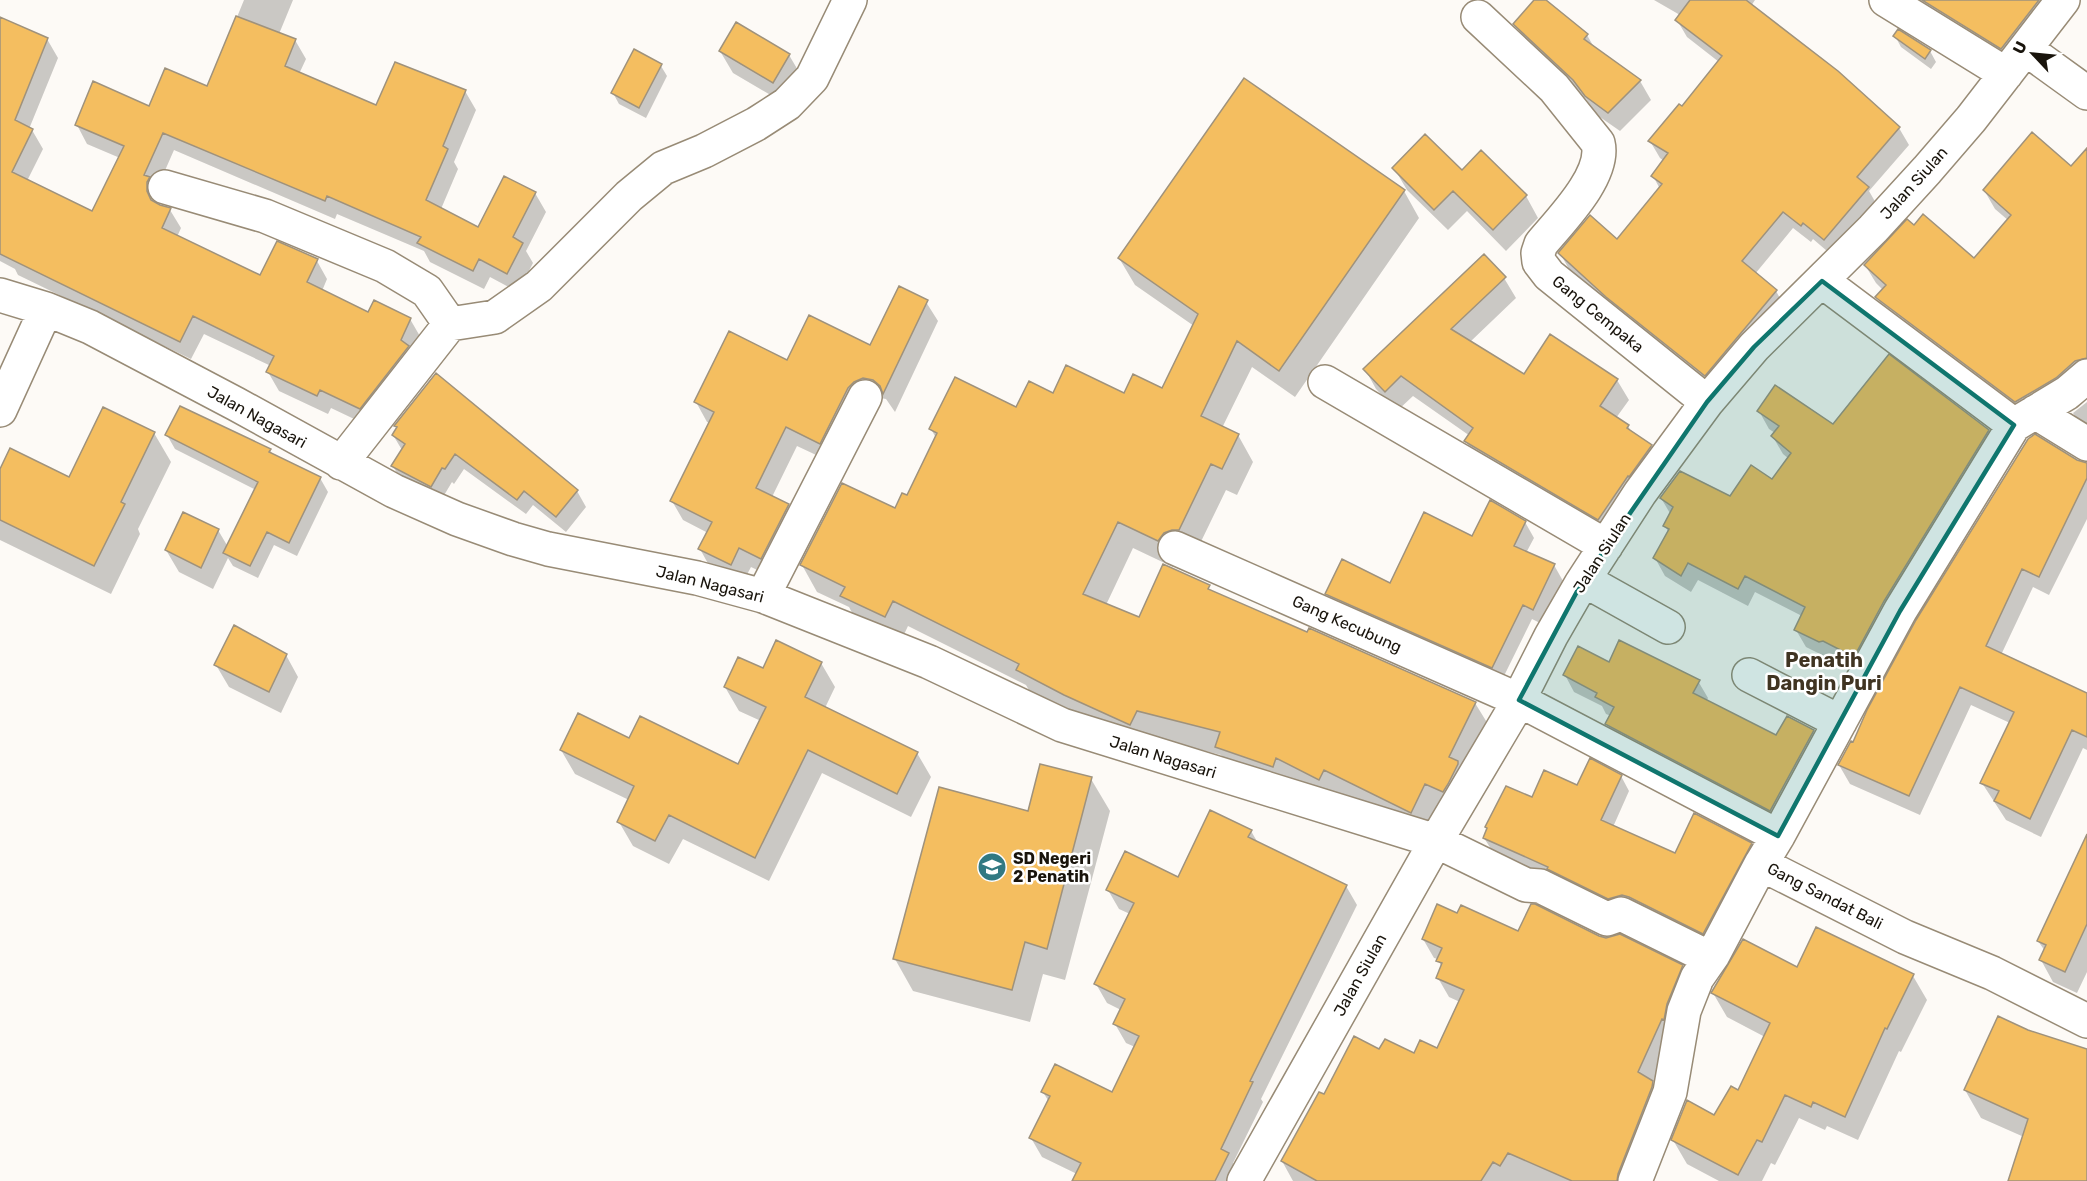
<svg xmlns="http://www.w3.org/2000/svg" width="2087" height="1181" font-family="Rubik,sans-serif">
  <rect width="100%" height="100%" fill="#fdfaf6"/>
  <path fill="#0003" d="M244 0H293L279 34 295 40 306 59 299 74 377 107 465 91 476 110 454 162 458 169 441 209 479 229 535 193 546 212 526 251 533 263 518 292 490 277 484 289 430 262 424 251 337 214 335 219 174 150 156 191 159 197 157 205 170 210 181 228 177 237 261 277 317 261 327 279 322 291 368 314 410 319 421 338 371 427 331 408 328 414 279 391 268 372 271 366 204 334 191 359 18 275 15 269 0 261 1 19 47 39 58 58 29 129 32 130 43 149 27 181 93 213 120 158 87 144 77 125 150 108 208 88Z
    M1536 0H1544L1587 35 1595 49 1640 81 1651 100 1620 131 1597 115 1586 99 1526 43 1515 24Z
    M1654 0H1755L1751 6 1837 72 1899 128 1909 145 1869 191 1877 205 1834 257 1813 239 1811 242 1793 228 1755 274 1776 291 1786 309 1715 392 1570 271 1560 253 1618 241 1660 189 1653 176 1664 161 1660 158 1650 141 1683 108 1719 62 1687 37 1677 20 1680 15Z
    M1903 0H2065L2012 66Z
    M1898 31 1930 51 1936 62 1931 69 1901 47 1895 36Z
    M720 51 789 55 802 77 786 104 733 73Z
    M661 66 667 76 646 118 619 104 613 93Z
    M2087 150V379L2027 420 1888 316 1877 298 1883 290 1876 283 1865 265 1974 260 2009 221 1995 209 1984 190 2071 169Z
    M1394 168 1462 173 1526 196 1538 218 1506 251 1467 211 1448 230 1407 190Z
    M1404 191 1419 218 1295 397 1252 367 1222 428 1238 435 1253 462 1237 495 1226 490 1194 556 1179 559 1173 567 1133 548 1106 605 1140 619 1208 586 1212 593 1475 703 1491 729 1426 838 1232 773 1221 755 1152 737 1146 750 1033 697 1026 685 908 626 900 643 857 622 849 607 817 592 802 565 896 510 907 497 936 438 931 429 1017 409 1053 395H1125L1163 390 1194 326 1135 285 1119 258Z
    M1504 278 1516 298 1470 342 1525 376 1617 380 1629 400 1616 418 1628 426 1632 433 1651 446 1663 466 1610 539 1477 461 1466 441 1470 436 1413 396 1397 411 1376 389 1365 369Z
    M926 302 938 321 895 412 886 399 875 397 831 462 797 446 772 497 788 505 799 524 772 577 751 567 742 584 711 569 700 549 708 533 683 520 672 501 710 423 707 422 696 402 788 362 871 347Z
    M2087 402V433L2073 413Z
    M1759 411 1833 426 1988 431 1998 448 1864 674 1833 658 1830 659 1806 647 1796 630 1802 616 1755 592 1748 606 1698 580 1691 592 1665 576 1655 558 1669 533 1665 526 1671 515 1661 498H1730L1773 481 1789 459 1783 454 1773 437 1775 433 1769 429Z
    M396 426 577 491 586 507 566 532 533 505 526 514 464 469 454 484 452 482 440 502 402 482 393 466 402 450 393 435 397 429Z
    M154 433 171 462 138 529 140 534 111 594 0 540V473L69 479Z
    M167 435 270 450 273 455 320 478 328 492 297 556 274 545 258 578 233 566 228 558 213 589 179 572 166 550 218 530 228 547 256 490 175 449Z
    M2077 462 2087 464V519L2049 595 2033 587 2001 655 2087 695V750L2083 748 2041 837 2006 820 1982 783 2010 723 1971 705 1920 815 1850 784 1839 765 1854 744Z
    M1525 522 1534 538 1526 553 1554 565 1563 581 1542 624 1532 619 1501 682 1336 609 1327 594 1391 585 1473 538Z
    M286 655 298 677 281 713 229 687 216 665Z
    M821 663 835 687 825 708 917 753 931 777 911 817 822 773 769 881 683 839 669 864 633 846 619 822 629 800 575 774 561 750 629 740 739 766 761 721 739 711 725 687 763 670Z
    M1610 664 1698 681 1708 698 1706 702 1777 737 1813 731 1823 748 1780 827 1617 741 1607 724 1611 716 1606 714 1602 706 1574 692 1565 675Z
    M1621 776 1629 791 1613 827 1676 855 1751 844 1759 859 1711 947 1617 913 1493 852 1484 838 1532 799Z
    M1091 779 1110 811 1065 980 1043 974 1030 1022 913 991 895 959 1029 812Z
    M1251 831 1258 843 1346 886 1357 905 1261 1099 1263 1102 1233 1163 1239 1173 1235 1181H1073L1077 1174 1042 1157 1031 1138 1049 1102 1043 1092 1112 1094 1135 1047 1126 1043 1115 1024 1121 1010 1107 1003 1096 984 1130 914 1119 909 1108 890 1178 879Z
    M2087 879V972L2077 993 2053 982 2041 960 2045 951 2038 941Z
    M1458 915 1519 933 1599 937 1682 967 1693 986 1653 1082 1663 1101 1633 1181H1293L1282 1161 1324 1096 1380 1051 1414 1055 1438 1050 1460 1002 1449 997 1438 978 1442 968 1438 959 1434 958 1423 939Z
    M1797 969 1913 976 1927 1000 1901 1052 1899 1051 1858 1140 1827 1126 1825 1130 1799 1118 1775 1165 1771 1163 1762 1181H1719L1687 1164 1673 1140 1715 1117 1739 1093 1765 1037 1727 1017 1713 993Z
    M2027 1031 2087 1051V1181H2011L2024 1137 1981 1118 1965 1090Z"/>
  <path fill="#f4be60" stroke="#9f927c" stroke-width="1.5" d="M1534 0H1546L1588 34 1584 39 1641 80 1608 113 1585 96 1573 80 1513 24Z
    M1690 0H1746L1838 71 1900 127 1857 177 1869 187 1824 240 1803 223 1801 226 1783 212 1742 261 1777 290 1705 376 1606 297 1558 253 1590 215 1617 239 1662 184 1651 176 1668 153 1648 141 1679 104 1682 106 1722 56 1675 20Z
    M1922 0H2039L2001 49Z
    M236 16 296 39 285 66 376 105 395 62 466 90 443 146 448 149 426 200 478 227 504 176 536 192 513 237 523 243 507 274 479 259 473 271 417 243 421 237 327 196 325 201 163 133 144 175 150 177 147 182V191L151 200 160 205 171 208 162 228 260 275 277 241 318 259 307 282 368 312 374 300 411 318 401 340 409 346 360 409 320 390 317 396 266 372 274 356 193 316 180 342 0 254V17L48 38 15 120 33 129 12 172 92 211 124 146 75 125 93 81 149 106 165 68 207 86Z
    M736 22 790 54 773 83 719 51Z
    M1898 29 1931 50 1925 59 1893 36Z
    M634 49 662 64 639 108 611 93Z
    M1244 78 1405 190 1279 371 1237 341 1201 416 1239 434 1222 469 1211 464 1179 530H1172L1164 533 1158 541 1118 522 1083 594 1139 617 1163 564 1210 585 1208 589 1307 632 1309 628 1476 702 1449 757 1458 761V764L1448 784 1443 792 1425 784 1411 813 1324 770 1319 780 1276 758 1273 767 1215 747 1220 732 1137 711 1130 725 1064 695 1016 670 1019 664 893 601 885 617 840 596 845 587 800 565 842 483 895 508 902 493 907 495 937 433 929 429 955 377 1016 407 1029 381 1053 393 1066 365 1124 393 1133 374 1162 388 1198 314 1118 258Z
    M2032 132 2071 166 2087 148V358L2075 361 2056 378 2015 402 1875 297 1886 285 1864 265 1907 219 1914 225 1923 214 1974 258 2011 215 1983 190Z
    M1425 134 1462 170 1481 150 1527 195 1493 230 1453 191 1434 210 1392 168Z
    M1484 254 1506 277 1451 329 1524 374 1550 334 1618 379 1600 406 1629 425 1627 428 1652 445 1629 477 1628 476 1598 520 1464 441 1473 428 1401 376 1385 392 1363 369Z
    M899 286 928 300 883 394 880 386 873 380 863 378 854 382 848 388 820 444 786 427 756 488 789 504 761 559 739 548 731 565 698 549 712 522 670 501 714 412 694 402 729 331 787 360 809 315 870 345Z
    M1889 354 1989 430 1884 601 1854 657 1823 641 1819 642 1794 630 1805 607 1745 576 1738 589 1688 563 1681 576 1653 558 1669 529 1663 526 1673 507 1660 498 1680 471 1730 496 1751 465 1772 479 1791 453 1771 436 1779 426 1757 411 1775 385 1833 424Z
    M436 373 578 490 556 517 524 491 517 500 455 454 445 469 442 468 431 487 391 466 405 444 392 435 397 427 394 426Z
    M180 406 271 449 269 452 321 477 289 543 267 532 250 566 223 553 258 482 165 435Z
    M103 407 155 432 121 502 125 504 94 566 0 520V469L10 448 69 477Z
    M2035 434 2077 460 2087 463V478L2039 577 2022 569 1986 646 2087 693V737L2072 730 2030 819 1994 801 1999 791 1980 783 2014 712 1960 687 1909 796 1838 765 1851 741 1853 742 1867 710 1916 620 2028 439Z
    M1490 500 1526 521 1514 546 1555 564 1533 610 1523 605 1492 668 1325 594 1342 559 1390 583 1424 512 1472 536Z
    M183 512 219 529 201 568 165 550Z
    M234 625 287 654 269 692 214 665Z
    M776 640 822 662 805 697 918 752 897 794 808 750 755 858 669 815 655 841 617 822 634 786 560 750 578 713 629 738 640 716 738 764 766 707 724 687 738 657 763 668Z
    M1619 640 1700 680 1693 693 1776 735 1787 716 1814 730 1770 811 1605 724 1614 707 1595 697 1597 693 1563 675 1578 646 1609 662Z
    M1590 758 1622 775 1601 820 1675 853 1694 813 1752 843 1703 934 1629 897 1622 895 1608 899 1547 869 1548 867 1483 838 1487 828 1485 827 1506 786 1532 797 1544 770 1577 785Z
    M1040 764 1092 777 1047 949 1025 942 1012 990 893 959 939 787 1028 811Z
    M1210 810 1252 830 1248 837 1347 885 1250 1081 1253 1082 1221 1149 1229 1153 1215 1181H1072L1081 1163 1029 1138 1050 1096 1041 1092 1055 1064 1112 1092 1139 1036 1113 1024 1125 999 1094 984 1134 903 1106 890 1125 851 1178 877Z
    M2087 834V924L2065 972 2039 960 2046 945 2037 941Z
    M1437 904 1457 913 1461 905 1518 931 1531 904H1535L1599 936 1606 938 1620 934 1683 965 1667 1004 1664 1020 1662 1019 1638 1072 1653 1081 1652 1087 1618 1174 1617 1181H1572L1508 1153 1500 1166 1493 1162 1481 1181H1317L1281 1161 1319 1092 1324 1094 1354 1036 1379 1049 1385 1039 1414 1053 1420 1040 1437 1048 1464 990 1436 978 1442 963 1436 961 1442 948 1422 939Z
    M1816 927 1914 974 1887 1029 1885 1028 1845 1117 1813 1102 1811 1107 1785 1095 1762 1142 1757 1140 1738 1175 1671 1140 1687 1100 1714 1115 1731 1086 1738 1090 1770 1023 1711 993 1743 939 1797 967Z
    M1998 1016 2028 1030 2087 1049V1181H2008L2028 1119 1964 1090Z"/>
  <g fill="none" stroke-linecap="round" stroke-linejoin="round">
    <g stroke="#988b76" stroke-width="36">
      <path id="minor" d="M1886 0 2006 74
        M1478 17 1554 88 1598 143C1606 175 1561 220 1541 244L1538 253 1539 262 1549 275 1707 402
        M2026 49 2087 93
        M165 187 265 216 385 266 427 291 450 324 341 463
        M1822 281 2014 425
        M0 295 46 309 90 327 236 404 394 491 457 519 513 539 548 549 697 578 763 596 929 662 1062 725 1436 841 1526 885 1540 886 1607 919 1621 914 1710 958
        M450 324 495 317 539 286 629 196 663 168 704 151 756 124 787 104 812 78 850 0
        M1325 382 1606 546
        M0 410 46 309
        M2035 412 2087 444
        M1175 548 1519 700 1778 836 1761 864 1905 937 1992 973 2087 1021
        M1584 580 1668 627
        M763 596 865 397
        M1749 675 1840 722
        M1778 836 1900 611 2014 425 2067 393 2087 376
        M1244 1181 1436 841 1513 711 1551 636 1581 584 1640 493 1707 402 1754 347 1873 229 1927 170 1971 119 2063 0
        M1635 1181 1670 1092 1684 1011 1697 978 1713 955 1761 864"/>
    </g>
    <use href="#minor" stroke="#fff" stroke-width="33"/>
  </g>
  <path fill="#0f766e" fill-opacity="0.2" stroke="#0f766e" stroke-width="4.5" stroke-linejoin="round" d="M1822 281 2014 425 1900 611 1778 836 1519 700 1581 584 1707 402 1754 347Z"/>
  <defs>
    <g id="school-disc" transform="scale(1.5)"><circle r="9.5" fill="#317982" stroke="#fff"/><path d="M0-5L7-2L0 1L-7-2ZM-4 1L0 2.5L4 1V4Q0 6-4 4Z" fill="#fff"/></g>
  </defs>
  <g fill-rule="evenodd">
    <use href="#school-disc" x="992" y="867"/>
  </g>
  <g text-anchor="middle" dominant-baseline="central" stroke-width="5" stroke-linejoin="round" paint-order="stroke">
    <g font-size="16" fill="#19140c" stroke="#fff">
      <text transform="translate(1914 183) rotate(-48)">Jalan Siulan</text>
      <text transform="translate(1598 314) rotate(39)">Gang Cempaka</text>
      <text transform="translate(257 417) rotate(29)">Jalan Nagasari</text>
      <text transform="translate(1602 553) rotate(-57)">Jalan Siulan</text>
      <text transform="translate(710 584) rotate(14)">Jalan Nagasari</text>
      <text transform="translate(1347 624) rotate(24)">Gang Kecubung</text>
      <text transform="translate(1163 757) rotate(17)">Jalan Nagasari</text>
      <text transform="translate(1825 896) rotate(27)">Gang Sandat Bali</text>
      <text transform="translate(1360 975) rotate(-61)">Jalan Siulan</text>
    </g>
    <g font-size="16" font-weight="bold" fill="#19140c" stroke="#fff" text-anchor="start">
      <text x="1013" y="858">SD Negeri<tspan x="1013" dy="18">2 Penatih</tspan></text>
    </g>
    <g font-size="20" font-weight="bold" fill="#403422" stroke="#fff">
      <text x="1824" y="660">Penatih<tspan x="1824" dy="23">Dangin Puri</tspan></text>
    </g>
  </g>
  <g transform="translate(2033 54) rotate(296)" stroke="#ffffff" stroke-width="4.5" paint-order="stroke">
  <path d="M0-4.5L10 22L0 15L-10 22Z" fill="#19140c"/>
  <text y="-9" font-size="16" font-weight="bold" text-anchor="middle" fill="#19140c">U</text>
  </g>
</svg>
